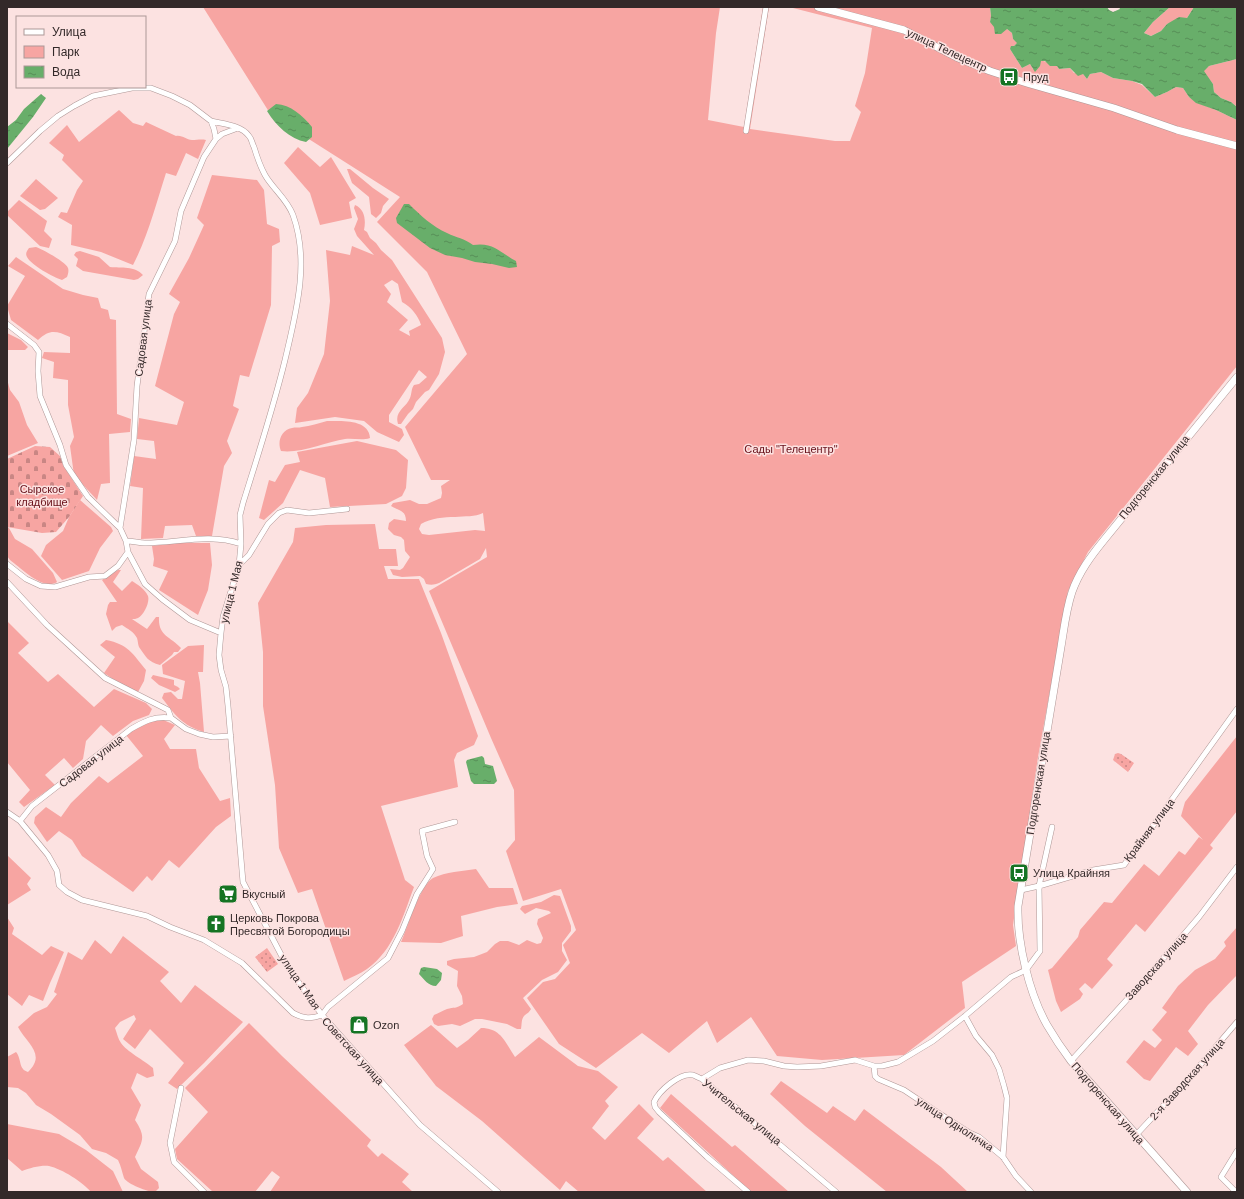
<svg xmlns="http://www.w3.org/2000/svg" width="1244" height="1199" font-family="Arial,sans-serif">
  <defs>
    <pattern id="cemetery-stones" width="16" height="16" patternUnits="userSpaceOnUse"><rect width="16" height="16" fill="#f7a5a2"/><path d="M2 7V4a2 2 0 0 1 4 0v3zM10 15v-3a2 2 0 0 1 4 0v3z" fill="#c98684"/></pattern>
    <pattern id="park-dots" width="8" height="8" patternUnits="userSpaceOnUse"><rect width="8" height="8" fill="#f7a5a2"/><path d="M2 2h.1M6 6h.1" fill="none" stroke="#c98684" stroke-width="1.8" stroke-linecap="round"/></pattern>
    <pattern id="water-ripples" width="26" height="14" patternUnits="userSpaceOnUse"><rect width="26" height="14" fill="#68ae6a"/><path d="M2 4q2-2 4 0t4 0M15 11q2-2 4 0t4 0" fill="none" stroke="#568e57"/></pattern>
  </defs>
  <rect width="100%" height="100%" fill="#fce2e1"/>
  <path fill="#f7a5a2" fill-rule="evenodd" d="M203 7H720L716 33 708 120 744 127 763 7H769L750 129 835 141H850L861 112 855 106 865 73 872 28 789 7H990L991 16 990 22 1007 29 1012 33 1013 39 1018 43 1010 49 1022 68 1030 64 1033 69 1041 60 1057 66 1059 69 1070 68 1074 73 1083 74 1087 79 1090 74 1101 72 1113 78 1132 81 1142 85 1155 97 1167 92 1176 87 1183 88 1189 97 1196 102 1216 110 1237 120V366L1088 552 1068 591 1038 757 1013 925 1016 946 962 982 965 1008 904 1055 822 1060 777 1056 751 1017 717 1043 707 1021 669 1053 642 1033 596 1068 559 1044 527 998 543 982 555 979 570 963 563 945 576 930 561 889 523 901 506 851 515 840 514 790 491 738 429 591 487 557 486 548 480 559 439 583C434 585 431 585 426 584L424 579 420 576 402 577 393 575 390 569 400 570 403 568 410 557 405 551 404 540 401 537 394 535 388 529 389 523 394 519 406 521C406 510 399 511 391 506L393 503 410 500 419 504H427L441 498 442 493 441 486 450 480H431L405 427 467 354 427 272 377 222 400 197 271 115ZM483 513 485 531 475 530 429 535 422 534 419 529 421 524C431 518 444 517 455 517 465 516 475 517 483 513Z
    M1170 7H1194L1187 18 1167 24 1161 31 1151 36 1144 33 1153 22Z
    M1237 59V107L1231 102 1221 98 1214 92 1213 84 1203 71 1209 66Z
    M119 110 133 123 143 126 146 122 176 136C183 135 186 140 192 140 197 140 201 139 206 140L198 159 186 153 176 176 166 173C156 204 148 236 133 265L101 252 71 245 72 225 58 217 61 212 67 213 77 190 83 181 62 160 64 155 49 143 67 125 79 142Z
    M298 147 320 167 331 157 356 198 349 202 352 218 320 225 310 193 284 163Z
    M347 169H350L373 188 389 199 383 206 381 213 376 218 371 214 369 197 352 183Z
    M212 175 257 180 264 190 267 224 279 229 280 242 272 246 271 305 249 377 240 375 233 406 239 409 227 441 232 453 224 466 212 536H196L192 525 165 526 163 538 141 539 143 488 130 486 134 456 156 459 154 441 137 439 139 418 177 425 184 402 155 386 174 314 180 302 169 294 189 258 204 225 197 218Z
    M36 179 58 198 45 209 40 210 20 196Z
    M19 200 47 221 44 231 52 239 49 248 40 246 7 215V212Z
    M355 205C365 209 366 221 364 230L367 232 370 238 376 243 381 250 392 260 442 338 445 352 439 374 429 390 425 392 416 402 413 409 408 414 401 424H398C394 411 406 408 410 398 412 393 411 389 414 385L419 384 427 377 419 370 389 415V422L402 429 404 435 399 442 377 432 364 421 335 417 295 423 297 408 308 393 324 354 330 301 326 250 350 255 352 246 374 255 357 236 354 229 358 219 354 208ZM392 280 398 284 402 302C411 307 418 315 421 325L409 331 410 336 399 330 408 320 387 302 391 294 384 285Z
    M36 247C42 249 66 262 68 268 69 271 68 274 67 277L62 280C53 277 31 265 27 257 25 253 27 251 29 248Z
    M80 251 99 257 110 267C121 268 135 266 143 275L138 279 134 280 83 271 76 266 78 259 74 255 76 252Z
    M16 257 63 289 83 295 98 298 101 308 108 310 110 319 116 320 117 414 131 419 130 432 109 434 110 483 101 484 97 500 74 475 70 446 74 437 68 405V380L53 378 54 362 42 358 44 352 70 353V337C56 331 50 329 38 340L11 320 7 306 25 276 8 266Z
    M7 333 21 340 28 347 25 350H7Z
    M7 379 10 390 19 402 27 425 38 443 7 456Z
    M327 421C342 421 369 419 370 438 362 441 354 438 345 439 327 442 299 454 281 451 277 442 281 430 292 428 295 427 299 428 302 427 310 426 319 423 327 421Z
    M357 441 396 450 408 460 406 488 402 496 386 504 330 507 325 478 300 470 283 503 264 520 259 518 269 480 275 482 285 465 300 462 297 452Z
    M80 500 111 527 113 531 100 548 89 571 62 580 41 556 46 545 63 531 69 517Z
    M375 524 379 549H396L398 566H384L388 579H419L441 633 478 736 474 745 457 753 454 760 458 787 381 806 405 880 414 887C403 916 394 950 367 969 360 974 351 977 344 981L312 889 298 893 279 848 275 785 263 706V652L258 603 293 542 295 528 326 525Z
    M7 527 9 528 15 539 32 549 53 573 57 582C43 591 21 568 10 560L7 556Z
    M175 543H210L212 565 208 590 198 615 159 590 168 571 153 566 154 559 152 546Z
    M118 570H121L113 582 122 591 132 581C137 584 145 589 148 596 150 602 144 615 138 618 136 619 134 619 132 619L147 629 156 617H159C158 636 170 636 181 648L178 652H174L172 655 160 665C148 662 146 657 139 647 138 645 138 641 137 638 134 632 128 629 122 625L116 627 112 631 106 614 108 605 110 602H117L102 580Z
    M7 621 29 643 18 653 48 682 58 674 94 707 114 689 146 703 152 709 149 715 133 721 113 736 101 725 86 741 83 759 73 768 64 758 45 775 55 785 24 807 19 802 30 790 7 762Z
    M106 640C128 644 133 654 146 670L144 681 138 692 113 679 104 673 115 657 100 645Z
    M204 645 203 672H198L200 683 204 732C183 726 175 715 162 698L164 693 171 692 178 699H182L185 681 163 674 162 665 188 646Z
    M153 675 174 680V685L178 687 180 689 175 692 159 685 151 678Z
    M161 719 175 725 164 739 170 749H196L199 768 220 801 230 798 231 816 216 827 179 868 169 860 152 881 147 876 133 892 82 856 72 840 59 831 47 842 34 823 35 817 46 807 61 817 71 803 99 776 108 783 143 756 126 735 149 721Z
    M1237 736V811L1210 845 1213 848 1145 932 1136 924 1107 959 1113 965 1092 989 1085 983 1079 989 1083 994 1080 999 1061 1012 1056 1001 1048 970 1052 968 1078 937 1080 930 1104 902 1112 903 1144 864 1159 876 1179 851 1185 855 1199 837 1203 840 1181 816 1185 802Z
    M7 855 31 878 27 884 31 890 7 905Z
    M476 869 489 888H513L518 904 497 907 461 916 463 936 441 943 401 942C408 927 420 885 433 878 446 872 462 871 476 869Z
    M554 895 560 896 571 926V931L562 943V951L567 960 558 972 542 980 523 998 531 1009C529 1013 527 1013 524 1016 521 1020 522 1024 521 1029H517L507 1024 482 1019H475L460 1026 452 1024 438 1026 434 1024 432 1019 434 1015C439 1013 442 1011 447 1009 454 1007 456 1009 463 1004L462 996 457 986 458 971 447 965V961L454 959 474 957 487 952 495 944 500 941H508L519 945 527 940 537 944 541 943 543 938 537 924 538 919 551 913 549 911 536 908 525 914 520 909 522 906 541 902Z
    M7 917 14 928 12 934 42 955 51 946 64 952 50 983 43 1001 29 995 22 1006 7 994Z
    M1237 927V975L1208 1005 1188 1031 1198 1044 1188 1056 1176 1047 1150 1081 1144 1079 1126 1062 1144 1040 1155 1048 1162 1040 1152 1030 1167 1012 1162 1008 1178 986 1195 970 1215 959 1226 946 1224 942Z
    M123 936 169 972 160 981 181 1003 195 985 243 1022 204 1063 177 1089 168 1083 184 1063 150 1029 135 1049 123 1039 136 1019 134 1015 120 1022 115 1028C117 1033 118 1039 121 1043 126 1051 145 1061 153 1068L154 1076 147 1078 137 1073 131 1088 141 1105 135 1120C146 1137 143 1140 135 1157L141 1169 158 1182 159 1188 155 1192C148 1192 127 1184 124 1178 122 1172 121 1166 118 1160L106 1153 92 1149 80 1135 51 1114 36 1105 26 1093 18 1088 7 1087V1057L16 1052C22 1059 18 1069 28 1072 47 1054 26 1043 18 1027L34 1013 47 1007 57 994 54 992 68 952 82 960 95 940 111 954Z
    M249 1023 282 1056 371 1140 367 1146 378 1157 382 1153 409 1174 402 1182 413 1192H270L280 1177 272 1171 255 1192H213L177 1159 175 1149 208 1112 185 1088Z
    M431 1025 457 1048 468 1040 481 1028C501 1028 505 1042 515 1057L539 1037 578 1066 598 1071 618 1087 605 1101 609 1106 592 1128 605 1140 639 1104 654 1119 637 1138 663 1161 668 1157 707 1192H579L566 1181 560 1190 482 1121 436 1086 404 1045Z
    M781 1081 827 1113 833 1106 855 1121 864 1109 941 1167 968 1192H887L805 1126 770 1094Z
    M671 1094 732 1147 735 1145 789 1192H751L660 1108Z
    M7 1124 59 1134 86 1150 113 1171 123 1192H91C83 1182 62 1169 49 1166 41 1165 30 1168 22 1171L7 1158Z"/>
  <path fill="url(#cemetery-stones)" d="M35 446 50 447 60 456 63 465 83 496 69 517 56 532 42 533 7 527V459Z"/>
  <path fill="url(#park-dots)" d="M1118 753 1121 754 1134 763 1128 772 1113 760 1115 754Z
    M267 948 278 964 267 972 255 957Z"/>
  <path fill="url(#water-ripples)" d="M990 7H1107L1109 10 1113 12 1120 9 1119 7H1170L1153 22 1144 33 1151 36 1161 31 1167 24 1179 17 1187 18 1194 7H1237V59L1209 66 1204 71 1213 84 1214 92 1221 98 1231 102 1237 107V120L1216 110 1196 103 1189 97 1183 88 1176 87 1167 92 1155 97 1142 84 1132 81 1113 78 1101 72 1090 74 1087 79 1083 74 1078 76 1070 68 1059 69 1057 66H1050L1045 61H1041L1040 66 1035 72 1030 64 1022 68 1010 49 1011 46H1014L1017 43 1013 39 1012 33 1007 29 1001 34H995L994 27 990 22 991 16Z
    M41 94 46 98 33 117 7 149V127L16 120 24 109Z
    M276 104C291 105 302 115 312 127V137L306 142C290 139 276 126 267 111Z
    M404 204H409C420 215 433 227 447 233 457 238 464 238 473 245 494 242 499 252 516 261L517 267 509 268 492 264 475 262 462 258 445 255 430 248 397 223 396 218Z
    M482 756 484 758 485 764 493 766 497 781 494 784H474L471 781 466 762 467 760Z
    M424 967 437 969 442 973 441 980 436 986C428 986 424 979 419 974L421 968Z"/>
  <g fill="none" stroke-linecap="round" stroke-linejoin="round">
    <g stroke="#af9796" stroke-width="6">
      <path id="street" d="M211 121C223 124 241 125 249 136 252 139 252 144 254 147 257 157 260 166 265 175 273 189 287 199 293 215 310 262 296 313 285 360 273 409 258 455 243 503L240 515 241 544 239 565 223 617 221 633 219 655 221 670 226 687 228 706 243 882 287 966 322 1015 420 1125 498 1192
        M746 131 766 7
        M7 163 40 131 58 116 74 106 93 96 132 88H151L172 96 190 105 211 121 214 129 216 139
        M7 324 34 345 39 352 38 371 40 396 60 445 66 465 88 497 120 528 126 541 128 552 145 584 162 599 190 620 221 633
        M120 528 134 440 137 386 149 294 175 241 181 211 204 157 216 139 222 134 238 128
        M126 541C133 541 139 543 145 543 178 543 209 533 241 544
        M7 564 26 579 41 586 55 587 89 577 105 576 118 566 128 552
        M239 565 249 555 268 524 279 513 287 510 309 513 347 509
        M7 582 47 625 105 678 168 710 171 718 186 729 199 734 213 737 231 736
        M7 812 20 821 48 855 57 871 59 885 67 892 82 900 147 916 170 927 204 940 242 963 293 1013C304 1019 311 1019 322 1015
        M20 821 32 806 131 729C145 721 154 716 171 718
        M1021 890 1039 886 1093 870 1124 865 1155 823 1237 709
        M322 1015 328 1007 388 958 402 931 417 894 433 869 427 856 422 831 455 822
        M965 1016 976 1036 992 1055 999 1069 1004 1086 1007 1098 1003 1157
        M1071 1061 1142 983 1199 917 1237 867
        M874 1066 875 1076 878 1079 904 1090 937 1112 970 1133 979 1137 1003 1157 1016 1176 1031 1192
        M702 1079 720 1068 748 1060 764 1061 784 1066 797 1067 821 1066 855 1060 874 1066H882L898 1062 933 1041 965 1016 1011 977 1026 970 1040 951 1039 886 1052 827
        M181 1088 170 1143 174 1162 204 1192
        M1136 1135 1190 1077 1237 1022
        M748 1192 707 1157 659 1112 655 1107 654 1102C659 1091 680 1072 693 1075 696 1076 699 1078 702 1079L836 1192
        M1236 1192 1221 1177 1237 1151"/>
    </g>
    <g stroke="#af9796" stroke-width="8">
      <path id="secondary" d="M818 7 904 30 956 57 990 71 1030 84 1114 108 1177 130 1237 146
        M1187 1192 1071 1061C1062 1049 1054 1037 1047 1025 1029 993 1017 943 1018 906L1061 647C1064 629 1066 610 1072 592 1079 572 1091 556 1104 540L1237 377"/>
    </g>
    <use href="#street" stroke="#fff" stroke-width="5"/>
    <use href="#secondary" stroke="#fff" stroke-width="7"/>
  </g>
  <defs>
    <g id="bus-square" transform="scale(1)"><rect x="-9" y="-9" width="18" height="18" rx="4" fill="#157423" stroke="#fce2e1"/><path d="M-5-6H5V4H4V6H2V4H-2V6H-4V4H-5ZM-3.5-4V0h7V-4ZM-3.5 1.2v1.5H-2V1.2ZM2 1.2v1.5H3.5V1.2Z" fill="#fff"/></g>
    <g id="supermarket-square" transform="scale(1)"><rect x="-9" y="-9" width="18" height="18" rx="4" fill="#157423" stroke="#fce2e1"/><path d="M-6-5.5h2.5l.6 2H6L4.5 2H-2.5L-4.4-4H-6ZM-1.5 3.2a1.3 1.3 0 1 0 .1 0ZM3 3.2a1.3 1.3 0 1 0 .1 0Z" fill="#fff"/></g>
    <g id="church-square" transform="scale(1)"><rect x="-9" y="-9" width="18" height="18" rx="4" fill="#157423" stroke="#fce2e1"/><path d="M-1.2-6h2.4v3.5h3.3v2.4h-3.3V6h-2.4V-.1h-3.3v-2.4h3.3Z" fill="#fff"/></g>
    <g id="shop-square" transform="scale(1)"><rect x="-9" y="-9" width="18" height="18" rx="4" fill="#157423" stroke="#fce2e1"/><path d="M-5-2.5h2.3a2.7 3.5 0 0 1 5.4 0H5L5.5 6h-11ZM-1.5-2.5h3a1.5 2.3 0 0 0-3 0Z" fill="#fff"/></g>
  </defs>
  <g fill-rule="evenodd">
    <use href="#bus-square" x="1009" y="77"/>
    <use href="#bus-square" x="1019" y="873"/>
    <use href="#supermarket-square" x="228" y="894"/>
    <use href="#church-square" x="216" y="924"/>
    <use href="#shop-square" x="359" y="1025"/>
  </g>
  <g text-anchor="middle" dominant-baseline="central" stroke-width="3" stroke-linejoin="round" paint-order="stroke">
    <g font-size="11" fill="#332929" stroke="#fce2e1">
      <text transform="translate(947 50) rotate(25)">улица Телецентр</text>
      <text transform="translate(143 338) rotate(-83)">Садовая улица</text>
      <text transform="translate(1154 477) rotate(-51)">Подгоренская улица</text>
      <text transform="translate(231 592) rotate(-76)">улица 1 Мая</text>
      <text transform="translate(91 761) rotate(-38)">Садовая улица</text>
      <text transform="translate(1038 783) rotate(-81)">Подгоренская улица</text>
      <text transform="translate(1149 830) rotate(-53)">Крайняя улица</text>
      <text transform="translate(1156 966) rotate(-48)">Заводская улица</text>
      <text transform="translate(300 982) rotate(56)">улица 1 Мая</text>
      <text transform="translate(353 1051) rotate(48)">Советская улица</text>
      <text transform="translate(1187 1079) rotate(-48)">2-я Заводская улица</text>
      <text transform="translate(1108 1103) rotate(49)">Подгоренская улица</text>
      <text transform="translate(742 1112) rotate(39)">Учительская улица</text>
      <text transform="translate(955 1124) rotate(33)">улица Одноличка</text>
    </g>
    <g font-size="11" fill="#332929" stroke="#fce2e1" text-anchor="start">
      <text x="1023" y="77">Пруд</text>
      <text x="1033" y="873">Улица Крайняя</text>
      <text x="242" y="894">Вкусный</text>
      <text x="230" y="918">Церковь Покрова<tspan x="230" dy="13">Пресвятой Богородицы</tspan></text>
      <text x="373" y="1025">Ozon</text>
    </g>
    <g font-size="11" fill="#681019" stroke="#fce2e1">
      <text x="791" y="449">Сады "Телецентр"</text>
      <text x="42" y="489">Сырское<tspan x="42" dy="13">кладбище</tspan></text>
    </g>
  </g>
  <rect width="1244" height="1199" fill="none" stroke="#332929" stroke-width="16"/>
  <rect x="16" y="16" width="130" height="72" fill="#fce2e1" stroke="#ac9897"/>
  <rect x="24" y="29" width="20" height="6" fill="#ffffff" stroke="#ac9897"/>
  <text x="52" y="36" font-size="12" fill="#332929">Улица</text>
  <rect x="24" y="46" width="20" height="12" fill="#f7a5a2" stroke="#ac9897"/>
  <text x="52" y="56" font-size="12" fill="#332929">Парк</text>
  <rect x="24" y="66" width="20" height="12" fill="url(#water-ripples)" stroke="#ac9897"/>
  <text x="52" y="76" font-size="12" fill="#332929">Вода</text>
</svg>
